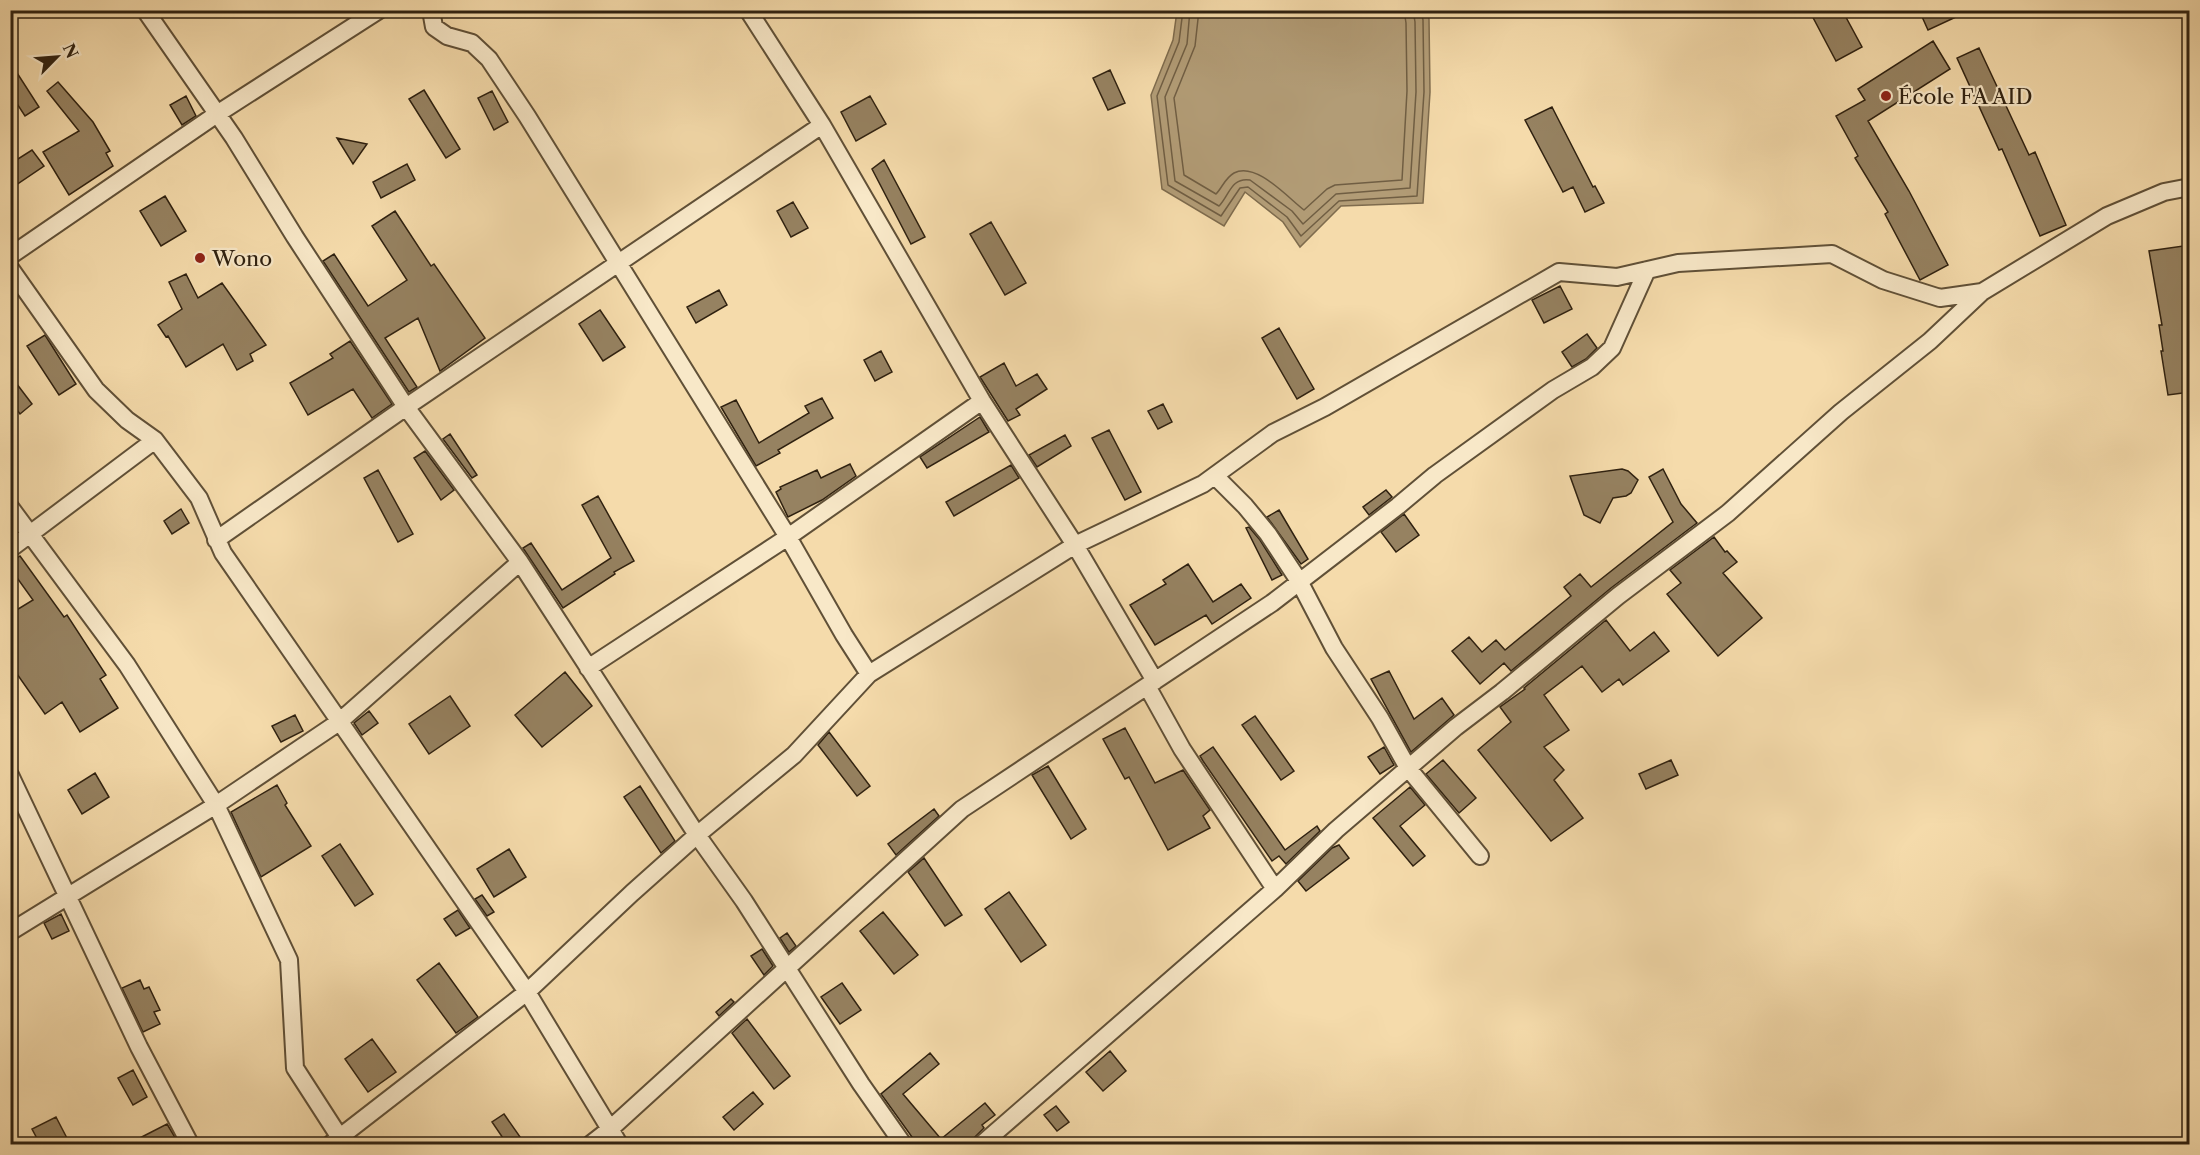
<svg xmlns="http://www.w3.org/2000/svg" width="2200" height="1155" font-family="'Libre Caslon Text',serif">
  <rect width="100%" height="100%" fill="#f5dbab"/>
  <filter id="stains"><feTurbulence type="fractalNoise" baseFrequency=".00333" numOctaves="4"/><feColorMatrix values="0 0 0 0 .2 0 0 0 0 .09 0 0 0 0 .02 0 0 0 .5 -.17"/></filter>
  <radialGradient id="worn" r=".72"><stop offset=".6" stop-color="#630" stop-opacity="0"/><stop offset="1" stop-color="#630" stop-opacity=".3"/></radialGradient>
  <path fill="#b29c76" stroke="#7e6b4d" stroke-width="1.5" d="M1177 11H1426L1429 19 1430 92 1423 203 1341 206 1300 247 1283 222 1245 192 1224 226 1162 189 1151 95 1173 40Z"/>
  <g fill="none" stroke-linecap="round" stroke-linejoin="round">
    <path stroke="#705e43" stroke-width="1.5" d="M1183 10 1179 42 1157 96 1168 185 1221 216 1240 188 1248 187 1287 217 1301 236 1339 201 1417 196 1424 92 1423 20 1421 10
      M1190 10 1187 44 1165 97 1175 181 1219 206C1229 196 1231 177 1250 180L1292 211 1303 224 1336 194 1410 188 1416 92 1415 22 1413 10
      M1199 10 1195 46 1174 98 1184 175 1216 194C1222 188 1225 178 1234 173 1256 161 1288 198 1304 210L1327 189 1335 185 1402 180 1407 91 1406 23 1404 10"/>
  </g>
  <path fill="#968261" stroke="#2f2110" stroke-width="1.5" d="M1809 10H1842L1862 47 1836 61Z
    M1919 10H1971L1928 30Z
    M1933 41 1950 69 1868 121 1909 191 1948 265 1920 280 1885 214 1888 212 1855 158 1858 156 1836 116 1865 100 1858 89Z
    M1979 48 2029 155 2035 152 2066 225 2040 236 2002 149 1999 150 1957 58Z
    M10 62 39 107 25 116 10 93Z
    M1110 70 1125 103 1108 110 1093 78Z
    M58 82 93 122 110 151 106 153 113 166 69 195 43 152 79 131 47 91Z
    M424 90 460 149 446 158 409 99Z
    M492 91 508 122 494 130 478 98Z
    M186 96 196 116 182 125 170 105Z
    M870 96 886 124 856 141 841 112Z
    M1552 107 1593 187 1595 186 1604 203 1585 212 1573 187 1563 192 1525 120Z
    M337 138 367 144 353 164Z
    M32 150 44 166 10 189V164Z
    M884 160 925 237 911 244 872 169Z
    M407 164 415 180 381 198 373 182Z
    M165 196 186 231 161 246 140 211Z
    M793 202 808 228 791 237 777 211Z
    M395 211 431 266 434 264 485 338 440 371 418 318 385 338 417 387 409 392 323 261 334 254 368 306 407 280 372 226Z
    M991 222 1026 283 1005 295 970 234Z
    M2190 245V392L2168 395 2161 351H2163L2159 325H2162L2149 251Z
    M186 274 198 298 222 283 266 345 250 354 253 361 237 370 223 344 186 367 168 336 166 337 158 325 182 309 169 282Z
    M1560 286 1572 309 1544 323 1532 300Z
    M719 290 727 305 696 323 687 307Z
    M600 310 625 347 603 361 579 324Z
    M1279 328 1314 389 1297 399 1262 338Z
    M1587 334 1597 348 1586 359 1572 367 1562 352Z
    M45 335 76 384 59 395 27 346Z
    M350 341 392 404 372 418 353 389 308 415 290 383 333 358 330 354Z
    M881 351 892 372 875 381 864 360Z
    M1004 363 1016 386 1037 374 1047 389 1016 409 1020 415 1008 421 980 377Z
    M10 375 32 404 20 414 10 400Z
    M822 398 833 418 778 450 780 453 756 466 721 407 736 400 759 443 809 413 805 406Z
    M1163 404 1172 422 1158 429 1148 411Z
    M980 417 989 432 927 468 920 457Z
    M1109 430 1141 492 1125 500 1092 438Z
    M450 434 477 475 472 478 443 439Z
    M1065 435 1071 446 1037 467 1029 455Z
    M425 451 454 490 441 500 414 458Z
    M850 464 856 476 822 500 788 517 776 492 781 489 780 487 817 470 821 478Z
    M1011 465 1019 478 954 516 946 502Z
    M1622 469 1628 471 1638 480 1631 493 1626 496 1613 498 1600 523 1584 515 1570 476Z
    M1663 469 1681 504 1697 523 1611 588 1511 671 1504 663 1480 684 1452 651 1469 637 1482 652 1496 640 1505 650 1571 596 1564 587 1580 574 1591 587 1673 522 1649 477Z
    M378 470 413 534 398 542 364 478Z
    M1386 490 1392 497 1369 515 1363 507Z
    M598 496 634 561 614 572 615 574 563 608 523 548 531 543 562 590 611 558 582 505Z
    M181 509 189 523 172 534 164 521Z
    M1279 510 1308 559 1301 564 1267 517Z
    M1404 514 1419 535 1396 552 1381 532Z
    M1249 527 1260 540 1282 575 1272 580 1246 528Z
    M1714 537 1725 552 1727 551 1737 562 1723 573 1762 618 1718 656 1667 594 1681 583 1670 570Z
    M20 556 64 617 67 615 106 675 100 679 118 708 80 732 62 702 45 714 10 664V614L33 600 10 568V563Z
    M1188 564 1213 602 1241 584 1251 598 1212 624 1206 615 1155 645 1130 605 1166 584 1163 580Z
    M1606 620 1630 651 1654 632 1669 651 1623 685 1619 679 1602 692 1582 666 1544 695 1569 730 1544 747 1564 770 1554 780 1583 818 1551 841 1478 750 1511 722 1500 707 1525 689 1524 688Z
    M1389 671 1414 719 1442 698 1454 715 1411 752 1371 679Z
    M565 672 592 706 542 747 515 715Z
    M450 696 470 726 429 754 409 724Z
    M369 711 378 723 362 735 354 723Z
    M295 715 303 731 281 742 272 726Z
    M1255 716 1294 771 1281 780 1242 725Z
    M1125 728 1155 783 1183 770 1210 810 1203 816 1210 828 1168 850 1129 777 1125 779 1103 739Z
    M829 732 870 786 857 796 818 745Z
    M1213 747 1285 850 1317 826 1320 831 1286 864 1279 856 1272 861 1203 761 1200 756Z
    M1384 747 1394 765 1380 774 1368 757Z
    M1443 760 1476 798 1459 813 1426 774Z
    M1671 760 1678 775 1646 789 1639 774Z
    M1048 766 1086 829 1071 839 1032 775Z
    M95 773 109 797 82 814 68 790Z
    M277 785 287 803 285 805 311 846 261 877 231 812Z
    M640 786 675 841 661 853 624 797Z
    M1410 787 1425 805 1400 826 1425 856 1413 866 1373 818Z
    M934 809 939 816 896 855 888 844Z
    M340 844 373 894 355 906 322 856Z
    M1339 845 1349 858 1306 891 1298 881 1332 848Z
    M509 849 526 877 494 897 477 869Z
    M924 858 962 915 945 926 908 872Z
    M1009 892 1046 945 1021 962 985 909Z
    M482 895 494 912 487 916 475 899Z
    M458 910 470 928 456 936 444 919Z
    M883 912 918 955 894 974 860 931Z
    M61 914 69 931 52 939 44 923Z
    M787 933 796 946 789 952 780 938Z
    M762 949 773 966 764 975 751 956Z
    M439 963 478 1017 456 1033 417 980Z
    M140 980 144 989 149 987 160 1010 154 1012 160 1024 143 1032 122 988Z
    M842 983 861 1010 840 1024 821 997Z
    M731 999 734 1002 719 1016 716 1012Z
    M747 1019 790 1076 774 1089 732 1033Z
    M372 1039 396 1072 368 1092 345 1059Z
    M1110 1051 1126 1071 1103 1091 1086 1072Z
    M930 1053 939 1064 903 1094 941 1139 985 1103 995 1115 982 1125 984 1128 975 1137 972 1144H917L881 1094Z
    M133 1070 147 1097 133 1105 118 1078Z
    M753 1092 763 1104 734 1130 723 1117Z
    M1056 1106 1069 1122 1057 1131 1044 1115Z
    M504 1114 525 1144H507L492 1122Z
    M56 1117 70 1144H40L32 1129Z
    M167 1124 176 1139 166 1144H128Z"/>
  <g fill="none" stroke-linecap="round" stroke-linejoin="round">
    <g stroke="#605037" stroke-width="20">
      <path id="street" d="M145 10 234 138 295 237 406 407 520 562 697 835 744 901 861 1084 903 1144
        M431 10 434 27 447 36 472 43 489 59 527 116 788 537 844 635 869 674
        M748 10 822 125 982 401 1075 545 1155 681
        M10 256 217 114 379 10
        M10 268 96 390 127 420 155 440 199 498 223 553 527 992 619 1144
        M1215 476 1245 506 1268 534 1299 581 1334 648 1380 718 1408 768 1480 856
        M10 507 127 665 216 805 289 960 295 1068 344 1144
        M216 540 406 407 822 125
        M10 549 155 440
        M588 668 788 537 982 401
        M1147 686 1182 749 1275 889
        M10 775 139 1047 190 1144
        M10 932 216 805 339 722 520 562
        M331 1144 527 992 632 893 697 835 794 755 869 674 1075 545 1203 484 1273 433 1325 407 1559 272 1617 277 1678 263 1832 254 1883 280 1940 298 1982 292
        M591 1144 609 1130 962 809 1272 603 1398 506 1435 475 1553 390 1592 367 1612 348 1647 270
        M982 1144 1275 889 1336 830 1456 727 1502 692 1618 596 1728 513 1841 412 1930 341 1982 292 2107 216 2164 192 2190 187"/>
    </g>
    <use href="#street" stroke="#f8e8c8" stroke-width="16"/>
  </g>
  <g fill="#8f2418" stroke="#f8e8c8" stroke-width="2">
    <circle cx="1886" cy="96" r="6"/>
    <circle cx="200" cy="258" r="6"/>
  </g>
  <g text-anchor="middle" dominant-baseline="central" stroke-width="4.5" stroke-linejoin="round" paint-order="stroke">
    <g font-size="21" fill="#2f2110" stroke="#f8e8c8" text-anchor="start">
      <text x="1898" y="96">École FA AID</text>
      <text x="212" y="258">Wono</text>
    </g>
  </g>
  <rect width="2200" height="1155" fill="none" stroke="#f5dbab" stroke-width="36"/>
  <rect x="12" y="12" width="2176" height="1131" fill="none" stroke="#2f2110" stroke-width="3"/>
  <rect x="18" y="18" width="2164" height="1119" fill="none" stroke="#2f2110" stroke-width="1.5"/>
  <g transform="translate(57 57) rotate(65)" stroke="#f8e8c8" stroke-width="4.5" paint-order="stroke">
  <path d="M0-4.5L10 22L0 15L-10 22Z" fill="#2f2110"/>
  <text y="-9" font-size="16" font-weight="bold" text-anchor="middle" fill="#2f2110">N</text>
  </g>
  <rect width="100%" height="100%" filter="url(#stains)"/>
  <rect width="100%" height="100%" fill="url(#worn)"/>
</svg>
